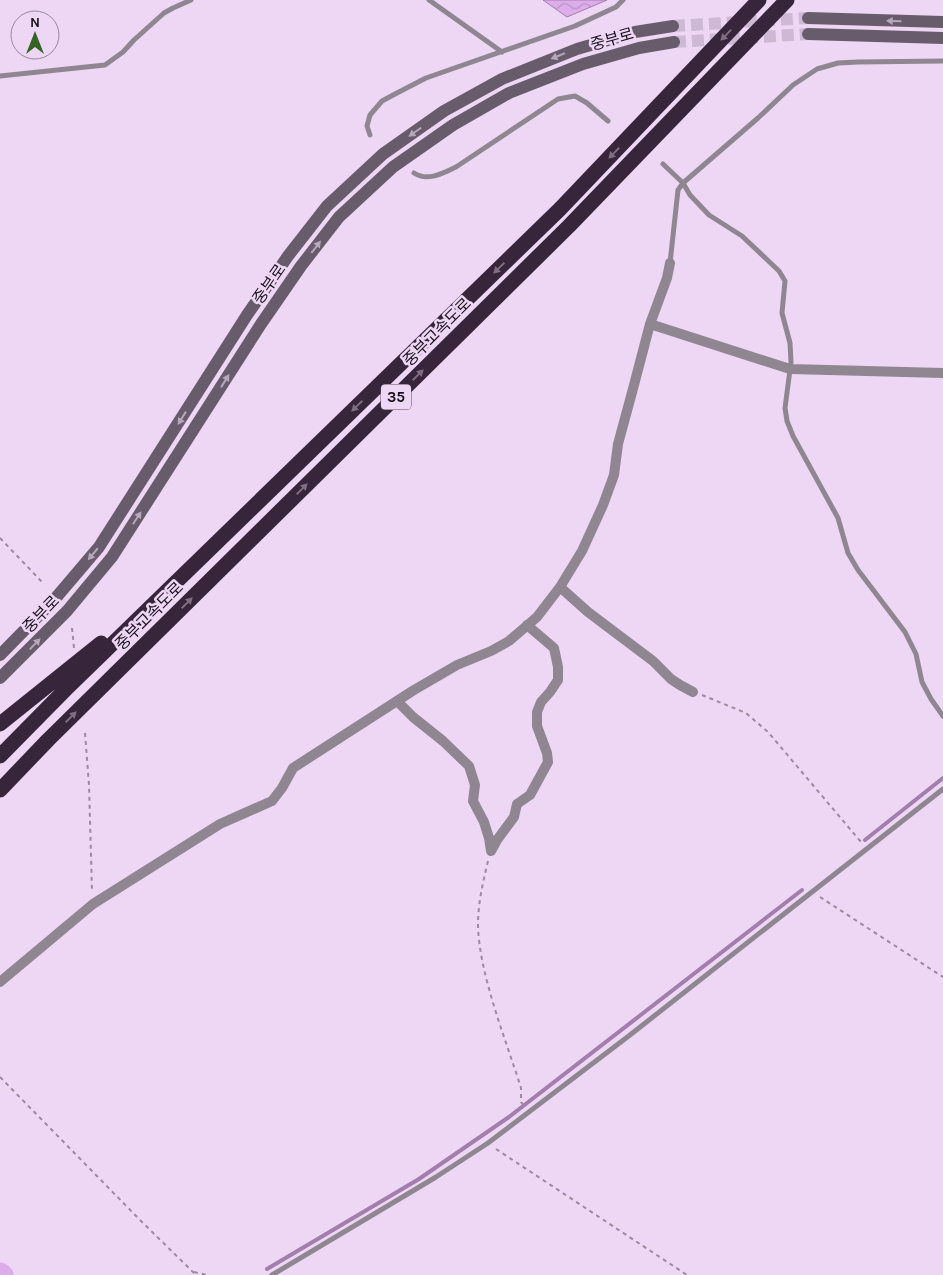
<svg xmlns="http://www.w3.org/2000/svg" width="943" height="1275" font-family="Karla,'Noto Sans KR',sans-serif">
  <defs>
    <pattern id="water-waves" width="16" height="10" patternUnits="userSpaceOnUse" patternTransform="scale(1.25)"><rect width="16" height="10" fill="#dcadea"/><path d="M0 5q4-4 8 0t8 0" fill="none" stroke="#bc94c8"/></pattern>
  </defs>
  <rect width="100%" height="100%" fill="#edd7f4"/>
  <path fill="url(#water-waves)" stroke="#a27eac" d="M543 0H607L567 17Z"/>
  <g fill="none" stroke-linecap="round" stroke-linejoin="round">
    <path stroke="#a27eac" stroke-width="4" d="M865 840 943 778
      M267 1269 419 1179 509 1117 802 890"/>
    <path stroke="#dcadea" stroke-width="21" d="M0 1273 3 1275"/>
    <path stroke="#cdb9d3" stroke-width="12" stroke-dasharray="12 6" stroke-linecap="butt" d="M673 26 808 18
      M674 42 808 34"/>
    <path stroke="#9b8aa0" stroke-width="2" stroke-dasharray="4 4" stroke-linecap="butt" d="M0 538 43 583
      M72 628 74 648
      M702 695 746 713 768 732 861 842
      M85 733 89 785 92 891
      M488 861C483 882 478 903 478 925 479 974 506 1040 521 1088V1102L524 1106
      M820 897 943 977
      M0 1077 140 1220 196 1275
      M496 1149 687 1275
      M194 1272 207 1275"/>
    <path stroke="#8f8692" stroke-width="5" d="M429 0 502 52
      M0 76 105 65 123 52 134 40 164 13 173 8 191 0
      M370 135 367 126 370 115 382 101 395 94 426 78 575 26 616 7 623 0
      M663 164 683 183 690 195 709 215 742 236 779 271 785 281 782 313 790 343 791 362 785 408 787 421 793 436 838 518 848 553 858 570 905 632 916 654 922 682 931 699 943 716
      M414 173C428 182 443 173 456 167L558 99 575 96 587 103 608 121
      M670 263 678 190 683 183 758 118 793 85 817 69 838 63 858 62 943 61
      M272 1275 436 1177 488 1143 630 1035 943 789"/>
    <path stroke="#8f8692" stroke-width="10" d="M650 324 790 369 943 373
      M560 587 588 612 653 661 671 679 680 685 693 692
      M397 701 413 717 443 741 469 766 475 785 473 801 484 822 489 838 491 851
      M491 851 497 840 514 817 517 804 530 795 548 762 547 753 537 726V712L541 702 550 692 558 680V667L554 648 527 625
      M0 982 93 904 220 824 272 801 282 788 293 768 414 690 457 665 491 651 509 641 537 617 560 587 582 551 603 505 614 475 618 444 634 385 650 324 667 278 670 263"/>
    <path stroke="#685b6c" stroke-width="12" d="M808 18 943 22
      M808 34 943 38
      M0 655 54 600 99 547 247 315 288 256 327 206 383 154 444 111 502 79 577 49 635 32 673 26
      M0 678 67 611 112 557 261 324 301 266 339 217 393 167 453 125 509 93 583 64 639 48 674 42"/>
    <path stroke="#36253b" stroke-width="15" d="M0 724 101 643
      M0 756 67 688 560 209 759 0
      M0 790 48 740 569 226 787 0"/>
  </g>
  <defs><path id="oneway-solid" d="M-6-.8H1V-3.2L6.5 0L1 3.2V.8H-6Z" transform="scale(1.25)"/></defs>
  <g fill="#b8a5be">
    <use href="#oneway-solid" transform="translate(894 21) rotate(-178)"/>
    <use href="#oneway-solid" transform="translate(558 56) rotate(158)"/>
    <use href="#oneway-solid" transform="translate(415 132) rotate(145)"/>
    <use href="#oneway-solid" transform="translate(316 247) rotate(-52)"/>
    <use href="#oneway-solid" transform="translate(225 381) rotate(-58)"/>
    <use href="#oneway-solid" transform="translate(182 418) rotate(122)"/>
    <use href="#oneway-solid" transform="translate(137 518) rotate(-57)"/>
    <use href="#oneway-solid" transform="translate(93 554) rotate(130)"/>
    <use href="#oneway-solid" transform="translate(35 644) rotate(-46)"/>
  </g>
  <g fill="#7f6c85">
    <use href="#oneway-solid" transform="translate(726 35) rotate(134)"/>
    <use href="#oneway-solid" transform="translate(614 153) rotate(134)"/>
    <use href="#oneway-solid" transform="translate(499 268) rotate(136)"/>
    <use href="#oneway-solid" transform="translate(418 375) rotate(-45)"/>
    <use href="#oneway-solid" transform="translate(357 406) rotate(136)"/>
    <use href="#oneway-solid" transform="translate(302 489) rotate(-45)"/>
    <use href="#oneway-solid" transform="translate(187 603) rotate(-45)"/>
    <use href="#oneway-solid" transform="translate(71 717) rotate(-45)"/>
  </g>
  <g text-anchor="middle" dominant-baseline="central" stroke-width="5" stroke-linejoin="round" paint-order="stroke">
    <rect fill="#edd7f4" stroke="#594c5c" stroke-width="1" x="381" y="384.5" width="30" height="25" rx="4"/>
    <g font-size="15" font-weight="bold" fill="#19111b">
      <text x="396" y="397">35</text>
    </g>
    <g font-size="16" fill="#19111b" stroke="#edd7f4">
      <text transform="translate(612 39) rotate(-16)">중부로</text>
      <text transform="translate(269 284) rotate(-55)">중부로</text>
      <text transform="translate(437 332) rotate(-45)">중부고속도로</text>
      <text transform="translate(41 614) rotate(-46)">중부로</text>
      <text transform="translate(149 616) rotate(-45)">중부고속도로</text>
    </g>
  </g>
  <g transform="translate(35 35)"><circle r="24" fill="#edd7f4" stroke="#98889d"/>
  <path d="M0-4L9 19L0 12L-9 19Z" fill="#346323"/>
  <text y="-8" font-size="14" font-weight="bold" text-anchor="middle" fill="#19111b">N</text>
  </g>
</svg>
